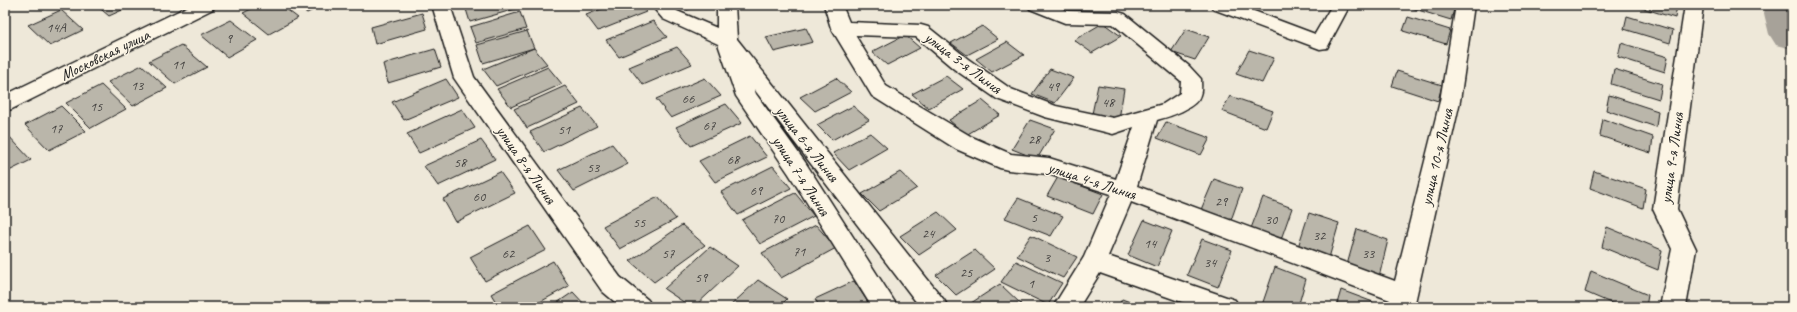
<svg xmlns="http://www.w3.org/2000/svg" width="1797" height="312" font-family="Caveat,sans-serif">
  <rect width="100%" height="100%" fill="#eee8d9"/>
  <filter id="ink" filterUnits="userSpaceOnUse"><feTurbulence type="fractalNoise" baseFrequency=".025" numOctaves="2"/><feDisplacementMap in="SourceGraphic" scale="8" xChannelSelector="R" yChannelSelector="G"/><feConvolveMatrix kernelMatrix="1 2 1 2 8 2 1 2 1" color-interpolation-filters="sRGB"/></filter>
  <g filter="url(#ink)">
    <g fill="none" stroke-linecap="round" stroke-linejoin="round">
      <path fill="#a7a299" fill-rule="evenodd" d="M1762 5H1792V49L1776 45 1769 34Z"/>
    </g>
    <path fill="#bab6aa" stroke="#1c1c1c" d="M96 5H133L109 16Z
      M259 5H281L298 18 269 34 243 13Z
      M296 5H323L307 13Z
      M468 5H518L519 8 470 22 465 6Z
      M612 5H640L646 12 598 31 586 15Z
      M682 5H699L687 10Z
      M1409 5H1450L1455 6 1451 20 1408 7Z
      M1632 5H1677L1675 18Z
      M61 10 83 30 50 46 28 25Z
      M520 12 526 29 476 43 470 27Z
      M422 13 427 29 375 44 371 27Z
      M1627 16 1673 30 1670 43 1624 29Z
      M1408 17 1450 30 1446 44 1403 31Z
      M231 20 257 40 227 57 201 35Z
      M653 21 667 37 619 57 606 40Z
      M1103 23 1121 36 1092 53 1074 40Z
      M982 26 998 39 967 55 951 43Z
      M806 28 813 42 774 52 766 37Z
      M1186 29 1209 37 1195 60 1171 52Z
      M527 31 534 48 483 63 477 45Z
      M905 35 920 48 887 65 872 52Z
      M1007 42 1024 55 992 72 976 59Z
      M1621 43 1668 57 1665 72 1618 57Z
      M181 45 207 67 175 84 149 61Z
      M677 47 692 64 643 85 629 67Z
      M534 48 547 64 496 86 483 69Z
      M435 49 441 67 388 83 383 64Z
      M1249 50 1274 58 1262 83 1236 74Z
      M142 65 167 88 133 106 108 82Z
      M548 67 562 84 511 107 497 89Z
      M1050 69 1074 78 1055 103 1032 94Z
      M1614 69 1662 84 1659 99 1611 84Z
      M1397 71 1442 85 1438 101 1392 86Z
      M946 76 963 89 929 108 912 94Z
      M705 78 721 96 671 118 656 99Z
      M836 78 851 92 815 111 800 97Z
      M446 79 458 97 404 120 392 102Z
      M101 85 126 109 91 128 66 103Z
      M1098 85 1124 89 1119 119 1092 114Z
      M565 86 579 104 527 128 514 109Z
      M1609 95 1658 111 1656 127 1606 110Z
      M1230 96 1273 111 1266 128 1222 111Z
      M982 100 1000 115 966 135 949 120Z
      M726 104 742 123 691 146 676 127Z
      M61 106 86 131 49 150 25 125Z
      M853 106 869 120 832 140 817 125Z
      M582 108 597 126 544 152 530 132Z
      M462 109 475 128 419 153 407 134Z
      M1603 119 1653 137 1651 153 1600 136Z
      M1030 120 1055 129 1037 159 1012 149Z
      M1166 122 1210 138 1201 155 1157 138Z
      M870 133 887 148 849 170 833 153Z
      M7 134 31 160 5 173V135Z
      M750 136 767 157 715 182 699 161Z
      M481 140 495 159 438 186 424 166Z
      M612 144 628 164 574 191 558 170Z
      M773 166 791 188 738 215 721 192Z
      M1594 171 1646 189 1643 208 1590 188Z
      M500 172 515 193 456 222 443 199Z
      M900 172 917 188 879 211 862 194Z
      M1058 177 1103 194 1093 214 1047 196Z
      M1214 179 1242 189 1230 223 1200 212Z
      M795 193 814 216 760 244 742 220Z
      M658 197 676 219 620 249 603 226Z
      M1263 197 1292 208 1280 242 1250 231Z
      M1018 198 1063 216 1051 236 1005 218Z
      M938 212 957 230 919 255 900 236Z
      M1309 213 1339 223 1329 258 1298 247Z
      M1144 220 1172 231 1157 267 1128 255Z
      M682 225 705 245 654 282 630 261Z
      M816 225 836 248 781 278 762 253Z
      M530 226 546 250 485 281 470 257Z
      M1607 227 1662 250 1658 270 1602 247Z
      M1357 229 1388 240 1379 277 1347 265Z
      M1031 235 1077 257 1063 278 1017 256Z
      M1202 239 1232 250 1218 287 1187 275Z
      M710 247 738 266 694 307H691L664 289Z
      M975 250 995 269 956 295 936 275Z
      M553 261 569 286 531 307H499L491 294Z
      M1016 261 1062 283 1048 305 1001 282Z
      M1275 267 1306 279 1298 307H1268L1262 305Z
      M1591 271 1648 295 1646 307H1620L1585 292Z
      M758 280 787 299 779 307H729Z
      M854 281 871 307H820L815 299Z
      M1000 284 1021 304 1017 307H965Z
      M1341 290 1373 302 1372 307H1336Z
      M573 292 587 307H551Z
      M1122 299 1143 307H1118Z"/>
    <g fill="none" stroke-linecap="round" stroke-linejoin="round">
      <g stroke="#1c1c1c" stroke-width="3">
        <path id="minor" d="M191 5H215L213 9 12 109 5 111V95Z
          M432 5H450L474 77 620 277 648 300 652 307H621L602 291 454 78Z
          M651 5H671L677 11 717 28V5H735L737 39 944 300 948 307H920L754 89 756 94 805 162 898 307H872L789 174 736 96 718 44 663 19Z
          M824 5H842L849 22 921 25 928 27 968 59 1011 89 1056 106 1113 118 1163 104 1180 93 1181 81 1113 24 1065 23 1030 9 1028 5H1054L1068 11 1118 12 1125 14 1189 66 1201 79C1201 84 1202 90 1200 95 1197 108 1169 117 1157 120L1137 186 1395 281 1440 101 1456 5H1474L1460 101 1414 307H1388L1390 300 1131 202 1108 256 1235 300 1239 307H1196L1100 273 1079 307H1053L1084 257 1111 194 1048 174 1008 170 1000 168 956 149 872 96 831 28ZM855 35 916 37 954 69 997 99 1045 117 1113 134 1134 127 1116 179 1049 158 1011 154 972 137 886 86Z
          M1211 5H1238L1315 34 1332 5H1350L1327 48 1320 49 1213 9Z
          M1685 5H1703L1677 209 1696 249 1686 307H1660L1672 249 1653 209Z"/>
      </g>
      <use href="#minor" fill="#fcf5e5" fill-rule="evenodd"/>
    </g>
  </g>
  <g text-anchor="middle" dominant-baseline="central" stroke-width="3" stroke-linejoin="round" paint-order="stroke">
    <g font-size="14" fill="#444240">
      <text x="56" y="27">14А</text>
      <text x="229" y="38">9</text>
      <text x="178" y="64">11</text>
      <text x="137" y="85">13</text>
      <text x="1053" y="86">49</text>
      <text x="688" y="98">66</text>
      <text x="1108" y="102">48</text>
      <text x="96" y="106">15</text>
      <text x="709" y="125">67</text>
      <text x="56" y="128">17</text>
      <text x="564" y="129">51</text>
      <text x="1034" y="139">28</text>
      <text x="733" y="159">68</text>
      <text x="460" y="162">58</text>
      <text x="593" y="167">53</text>
      <text x="756" y="190">69</text>
      <text x="479" y="196">60</text>
      <text x="1221" y="201">29</text>
      <text x="1034" y="217">5</text>
      <text x="778" y="218">70</text>
      <text x="1271" y="219">30</text>
      <text x="639" y="222">55</text>
      <text x="928" y="233">24</text>
      <text x="1319" y="235">32</text>
      <text x="1150" y="243">14</text>
      <text x="799" y="251">71</text>
      <text x="508" y="253">62</text>
      <text x="668" y="253">57</text>
      <text x="1368" y="253">33</text>
      <text x="1047" y="257">3</text>
      <text x="1210" y="262">34</text>
      <text x="966" y="272">25</text>
      <text x="701" y="277">59</text>
      <text x="1031" y="283">1</text>
    </g>
    <g font-size="16" fill="#1c1c1c" stroke="#fcf5e5">
      <text transform="translate(105 55) rotate(-26)">Московская улица</text>
      <text transform="translate(963 63) rotate(37)">улица 3-я Линия</text>
      <text transform="translate(807 144) rotate(52)">улица 6-я Линия</text>
      <text transform="translate(1437 157) rotate(-77)">улица 10-я Линия</text>
      <text transform="translate(1672 158) rotate(-82)">улица 9-я Линия</text>
      <text transform="translate(526 165) rotate(55)">улица 8-я Линия</text>
      <text transform="translate(801 176) rotate(57)">улица 7-я Линия</text>
      <text transform="translate(1092 181) rotate(18)">улица 4-я Линия</text>
    </g>
  </g>
  <rect width="1797" height="312" fill="none" stroke="#fcf5e5" stroke-width="20"/>
  <rect x="10" y="10" width="1777" height="292" fill="none" stroke="#1c1c1c" stroke-width="1.5" filter="url(#ink)"/>
</svg>
